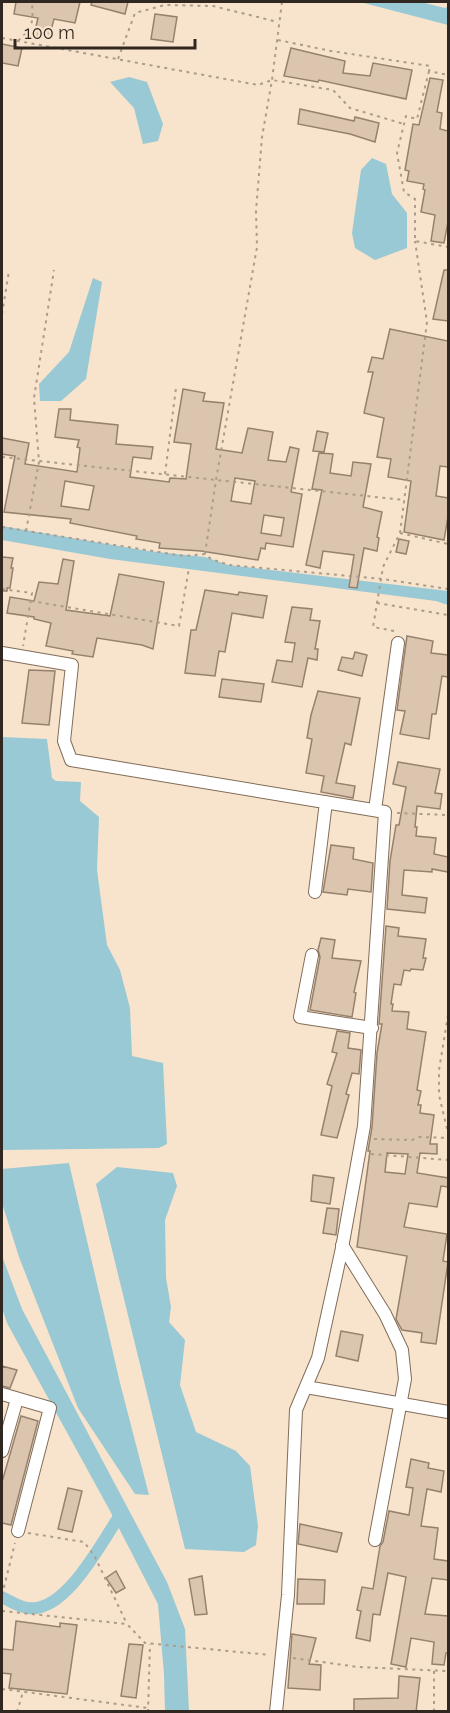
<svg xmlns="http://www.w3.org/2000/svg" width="450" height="1713" font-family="Raleway,sans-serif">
  <rect width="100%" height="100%" fill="#f8e3cc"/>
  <path fill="#98c9d4" d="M360 2H396L433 11 448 7V25Z
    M129 77 147 82 163 124 158 141 143 144 134 108 110 82Z
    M372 158 386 164 392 194 407 213V248L375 260 355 248 352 233 361 170Z
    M93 278 102 282 86 379 61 401H40L39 384 69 352Z
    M2 526 148 551 205 557 228 565 448 591V605L436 601 110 559 2 540Z
    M2 737 47 739 52 778 56 781 81 782 80 801 99 817 97 870 107 945 120 970 130 1008 132 1056 163 1063 167 1144 159 1148 2 1150Z
    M69 1163 120 1383 149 1495 135 1494 78 1408 19 1257 2 1203V1169Z
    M117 1167 173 1173 177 1186 165 1220 166 1278 171 1307 169 1322 185 1340 180 1385 196 1432 236 1451 250 1466 258 1526 256 1545 244 1552 185 1549 96 1184Z
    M2 1256 22 1309 167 1582 185 1629 189 1711H165L164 1674 158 1604 109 1509 7 1323 2 1308Z"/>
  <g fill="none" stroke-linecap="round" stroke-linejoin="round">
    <path stroke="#98c9d4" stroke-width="12" d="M396 2 448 15
      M2 1597C10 1601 19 1607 28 1608 65 1614 102 1542 120 1515"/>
  </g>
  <path fill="#dbc5af" stroke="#95816d" stroke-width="1.5" fill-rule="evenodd" d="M16 2H80L75 23 54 19 49 38 34 35 38 18 14 14Z
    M92 2H128L125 14 91 5Z
    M155 14 177 17 173 42 151 39Z
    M2 44 22 48 18 66 2 63Z
    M291 48 345 61 343 73 370 76 373 63 412 70 406 99 319 80 318 82 284 76Z
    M430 78 443 80 437 112 442 113 440 129 448 131V222L444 243 431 241 435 215 421 212 425 190 423 189 424 184 407 181 409 171 405 170 413 124 419 125Z
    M300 109 354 121 355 117 379 123 375 142 350 134 298 124Z
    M444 270H448V321L433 319Z
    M390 329 448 341V467L440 466 436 496 448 498V517L444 540 404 532 411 481 388 477 391 459 377 457 384 418 364 413 373 372H368L372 357 383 359Z
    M183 389 205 393 203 401 224 403 216 449 242 453 248 428 273 432 268 460 286 462 290 447 299 449 291 492 302 494 293 547 266 543 265 549 261 548 258 560 201 551 159 548 160 543 136 539 137 536 70 523 71 519 4 512 15 456 2 454V438L29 443 25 464 77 472 80 448 77 447 79 440 55 437 59 409H71L70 420 118 425 116 444 153 447 151 459 133 457 130 477 169 482 170 478 186 479 191 444 174 442ZM235 478 255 481 251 504 231 501ZM65 481 94 486 89 510 61 506ZM264 515 284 518 281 536 261 533Z
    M317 431 328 433 324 452 313 451Z
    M319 453 333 454 330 473 351 476 353 462 371 464 363 507 382 512 377 537 379 538 377 551 364 548 357 588 349 587 354 555 323 551 320 568 306 565 322 490 312 489Z
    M399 539 409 541 406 554 396 552Z
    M2 557 13 558 11 568H13L10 588H7V591H2Z
    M63 559 74 561 66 610 110 616 119 574 164 582 153 649 142 645 97 638 93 657 72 654 73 651 46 646 51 623 34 619V617L7 613 10 597 34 601 39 582 58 584Z
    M205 590 238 595 239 592 267 596 263 618 232 613 225 652 219 651 215 676 185 673 191 630H196Z
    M292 607 312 609 310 620 320 621 315 649H318L317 660 308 658 302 687 272 682 277 660 292 662 295 643 285 642Z
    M407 636 433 641 431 653 448 655V677L442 676 436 714H432L429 739 400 734 405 711 397 710Z
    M355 652 367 655 362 676 338 670 342 657 353 659Z
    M29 670 55 671 49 725 22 723Z
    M222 679 264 684 261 702 219 697Z
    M318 691 360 698 351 745 345 743 336 783 355 786 353 798 321 792 324 776 306 773 312 739 307 738 311 715Z
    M398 762 440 769 435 793 442 794 440 809 417 806 415 827H417L416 836 436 838 434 854 448 857V872L432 869V872L404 870 402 895 427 898 425 913 387 909 390 861 396 825H399L406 787 393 784Z
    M331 845 354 848 353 859 373 863 371 892 348 889 347 895 323 892Z
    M386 926 399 928 398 936 426 939 423 958H426L423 970 411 969 410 971 404 970 401 985 394 984 391 1004H393L392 1011 409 1012 407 1029 426 1032 417 1090 421 1091 418 1105H421L420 1113 434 1115 430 1144H437V1154L420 1153 417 1173 448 1178V1187L441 1186 437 1207 409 1203 404 1227 447 1234 443 1261 448 1262 436 1344 421 1342 422 1333 402 1330 396 1319 407 1256 357 1247 370 1151H368L372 1127 377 1053 382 1024H379ZM387 1153 408 1154 405 1174 385 1172Z
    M321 938 335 940 332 958 361 961 354 992 356 993 352 1017 310 1010 320 957 318 950Z
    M337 1031 350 1033 348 1048 361 1050 359 1074 352 1073 346 1094 349 1095 337 1138 321 1135 332 1086 327 1084 337 1053 332 1052Z
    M313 1175 334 1178 330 1204 311 1201Z
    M327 1208 339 1209 336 1235 323 1233Z
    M341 1331 363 1335 358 1361 336 1356Z
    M2 1366 17 1370 10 1388 2 1386Z
    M21 1416 38 1421 11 1525 2 1523V1482Z
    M411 1459 429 1463 428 1468 444 1471 441 1492 427 1489 421 1526 438 1528 434 1559 448 1561V1580L432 1578 425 1614 448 1616V1653H446L444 1665 432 1664 434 1642 411 1638 406 1667 391 1664 406 1577 388 1573 380 1615 373 1614 370 1641 356 1638 361 1611 357 1610 362 1587 373 1589 380 1546 383 1542 389 1511 409 1515 413 1488 406 1487Z
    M68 1488 82 1491 72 1532 58 1529Z
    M300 1524 342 1533 337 1552 298 1544Z
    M116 1571 125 1588 116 1593 106 1578Z
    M202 1576 207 1614 195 1615 189 1579Z
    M298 1579 325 1580 324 1604H297Z
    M16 1621 60 1627V1623L77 1625 67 1694 9 1688 11 1674 2 1673V1649L13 1650Z
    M292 1634 316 1638 309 1664 321 1665 320 1690 288 1688Z
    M129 1644 143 1645 136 1698 121 1696Z
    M399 1676 420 1678 416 1712H354V1699L398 1698Z"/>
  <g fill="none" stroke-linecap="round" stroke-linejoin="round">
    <g stroke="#816d59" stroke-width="14">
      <path id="street" d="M2 653 72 665 64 741 71 760 385 812 364 1126 342 1248 318 1358 296 1410 288 1595 276 1712
        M375 810 398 643
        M315 892 326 802
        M312 955 300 1017 372 1028
        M342 1245 385 1314 402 1350 405 1379 375 1540
        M306 1387 448 1412
        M2 1394 50 1408 18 1531
        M2 1451 17 1399"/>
    </g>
    <path stroke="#ac9c8b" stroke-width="2" stroke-dasharray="3 4.5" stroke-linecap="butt" d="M2 38 258 85 272 80 333 90 350 108 404 124
      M278 40 331 51 430 66 429 71 448 75
      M18 41C34 26 33 22 32 2
      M118 59 135 13 165 5 213 6 278 22
      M429 71 417 119 406 116 397 153 404 192 415 199V241L448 247
      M2 314 9 271
      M2 457 404 500
      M165 474 176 388
      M2 527 184 556 205 554 211 559 229 565 383 579 448 589
      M26 531 39 462 34 398 54 270
      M400 533 448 544
      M205 554 216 480 257 247 256 211 262 137 272 80 282 2
      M2 589 32 593 23 646
      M31 601 179 626 189 568
      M377 603 448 615
      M394 631 373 627 383 567 400 533 427 322 415 241
      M397 813 448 815
      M448 1015 439 1070V1095L448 1133
      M374 1139 412 1140 420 1137 448 1138
      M371 1154 448 1160
      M28 1533 84 1542 94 1555 127 1624
      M2 1595 15 1543
      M2 1611 127 1624 145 1643 270 1655
      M293 1658 358 1667 448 1671
      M434 1671V1712
      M2 1689 148 1708
      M17 1712 23 1692
      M148 1712 150 1644"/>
    <use href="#street" stroke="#fff" stroke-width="12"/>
  </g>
  <rect width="450" height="1713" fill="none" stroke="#302820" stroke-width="6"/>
  <path d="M15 39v9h180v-9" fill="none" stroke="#302820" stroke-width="3"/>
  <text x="24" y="39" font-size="18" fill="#302820" stroke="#f8e3cc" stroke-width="4.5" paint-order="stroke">100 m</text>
</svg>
